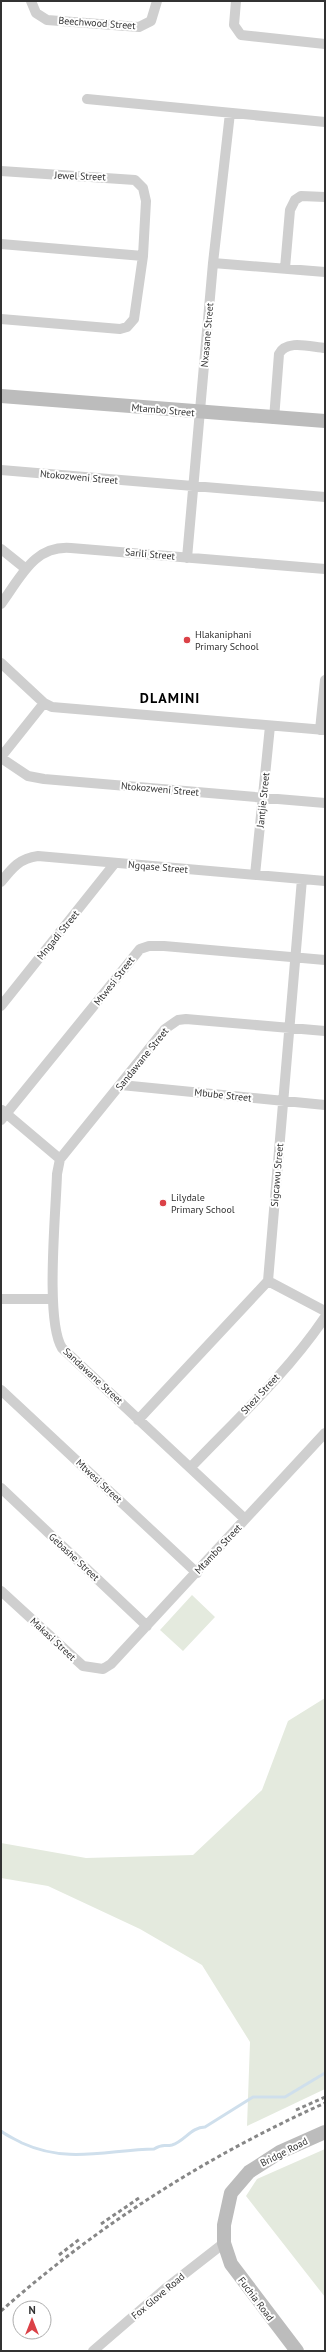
<svg xmlns="http://www.w3.org/2000/svg" width="326" height="2352" font-family="'PT Sans',sans-serif">
  <rect width="100%" height="100%" fill="#fff"/>
  <path fill="#e4eade" d="M192 1595 215 1617 183 1651 160 1630Z
    M325 1698V2089L247 2126 250 2042 202 1965 140 1929 48 1886 1 1878V1843L86 1858 193 1855 262 1790 288 1721Z
    M325 2149V2297L246 2196 257 2179Z"/>
  <g fill="none" stroke-linecap="round" stroke-linejoin="round">
    <path stroke="#cfdfec" stroke-width="3" d="M1 2131C7 2136 15 2139 22 2143 68 2164 107 2150 154 2149 164 2143 164 2147 172 2145 185 2141 191 2127 205 2127L253 2097H285L325 2073"/>
    <path stroke="#cfcfcf" stroke-width="10" d="M31 1 36 13 47 20 139 27 151 21 157 1
      M236 1 234 25 241 35 325 44
      M87 99 325 122
      M1 171 135 180 143 188 146 201 143 256 134 319 127 327 120 329 1 319
      M1 244 143 256
      M213 263 325 272
      M285 268 290 210 295 200 301 196 325 197
      M274 419 279 354C286 339 311 347 325 348
      M1 470 325 497
      M1 549 26 569
      M187 558 213 263 230 113
      M1 604C21 577 34 545 71 548L325 569
      M1 663 44 703 52 707 325 730
      M320 730 325 680
      M1 757 44 703
      M1 758 28 776 44 779 325 803
      M255 875 270 726
      M1 882C12 868 20 858 38 856L325 881
      M1 1006 115 863
      M121 1085 325 1105
      M2 1110 60 1159
      M1 1120 140 949 149 946H164L325 960
      M268 1281 325 1311
      M1 1299H53
      M1 1390 197 1573
      M138 1420 268 1281 302 879
      M191 1467C237 1419 288 1372 325 1317
      M1 1488 147 1626
      M245 1519 62 1348C45 1321 56 1212 57 1174L60 1159 165 1029 178 1020 186 1019 325 1031
      M1 1591 83 1666 103 1669 111 1664 325 1433
      M93 2351 165 2289 224 2243"/>
    <path stroke="#bcbcbc" stroke-width="14" d="M1 396 325 421
      M297 2351 231 2264 224 2243V2225L231 2193 249 2172 280 2152 325 2132"/>
    <path stroke="#878787" stroke-width="3" stroke-dasharray="4 3" stroke-linecap="butt" d="M296 2110 325 2097
      M101 2224 139 2198
      M59 2255 81 2238
      M1 2311C98 2225 207 2156 325 2103"/>
  </g>
  <g fill="#db4147" stroke="#fff" stroke-width="1.5">
    <circle cx="187" cy="640" r="4"/>
    <circle cx="163" cy="1203" r="4"/>
  </g>
  <g text-anchor="middle" dominant-baseline="central" stroke-width="4" stroke-linejoin="round" paint-order="stroke">
    <g font-size="10" fill="#323232" stroke="#fff">
      <text transform="translate(97 23) rotate(4)">Beechwood Street</text>
      <text transform="translate(80 176) rotate(2)">Jewel Street</text>
      <text transform="translate(207 335) rotate(-85)">Nxasane Street</text>
      <text transform="translate(163 410) rotate(5)">Mtambo Street</text>
      <text transform="translate(79 477) rotate(5)">Ntokozweni Street</text>
      <text transform="translate(150 554) rotate(5)">Sarili Street</text>
      <text transform="translate(160 789) rotate(5)">Ntokozweni Street</text>
      <text transform="translate(263 800) rotate(-84)">Jantjie Street</text>
      <text transform="translate(158 867) rotate(5)">Ngqase Street</text>
      <text transform="translate(58 935) rotate(-51)">Mngadi Street</text>
      <text transform="translate(114 981) rotate(-52)">Mtwesi Street</text>
      <text transform="translate(142 1059) rotate(-51)">Sandawane Street</text>
      <text transform="translate(223 1095) rotate(6)">Mbube Street</text>
      <text transform="translate(277 1175) rotate(-85)">Sigcawu Street</text>
      <text transform="translate(93 1376) rotate(43)">Sandawane Street</text>
      <text transform="translate(260 1394) rotate(-47)">Shezi Street</text>
      <text transform="translate(99 1481) rotate(43)">Mtwesi Street</text>
      <text transform="translate(218 1549) rotate(-47)">Mtambo Street</text>
      <text transform="translate(74 1557) rotate(43)">Gebashe Street</text>
      <text transform="translate(53 1639) rotate(43)">Makasi Street</text>
      <text transform="translate(284 2152) rotate(-27)">Bridge Road</text>
      <text transform="translate(158 2296) rotate(-40)">Fox Glove Road</text>
      <text transform="translate(256 2299) rotate(53)">Fuchia Road</text>
    </g>
    <g font-size="10" fill="#323232" stroke="#fff" text-anchor="start">
      <text x="195" y="634">Hlakaniphani<tspan x="195" dy="12">Primary School</tspan></text>
      <text x="171" y="1197">Lilydale<tspan x="171" dy="12">Primary School</tspan></text>
    </g>
    <g font-size="14" font-weight="bold" letter-spacing="1" fill="#000" stroke="#fff">
      <text x="170" y="698">DLAMINI</text>
    </g>
  </g>
  <rect width="326" height="2352" fill="none" stroke="#323232" stroke-width="4"/>
  <g transform="translate(32 2320)"><circle r="19" fill="#ffffff" stroke="#adadad"/>
  <path d="M0-3L7 15L0 10L-7 15Z" fill="#db4147"/>
  <text y="-6" font-size="11" font-weight="bold" text-anchor="middle" fill="#323232">N</text>
  </g>
</svg>
